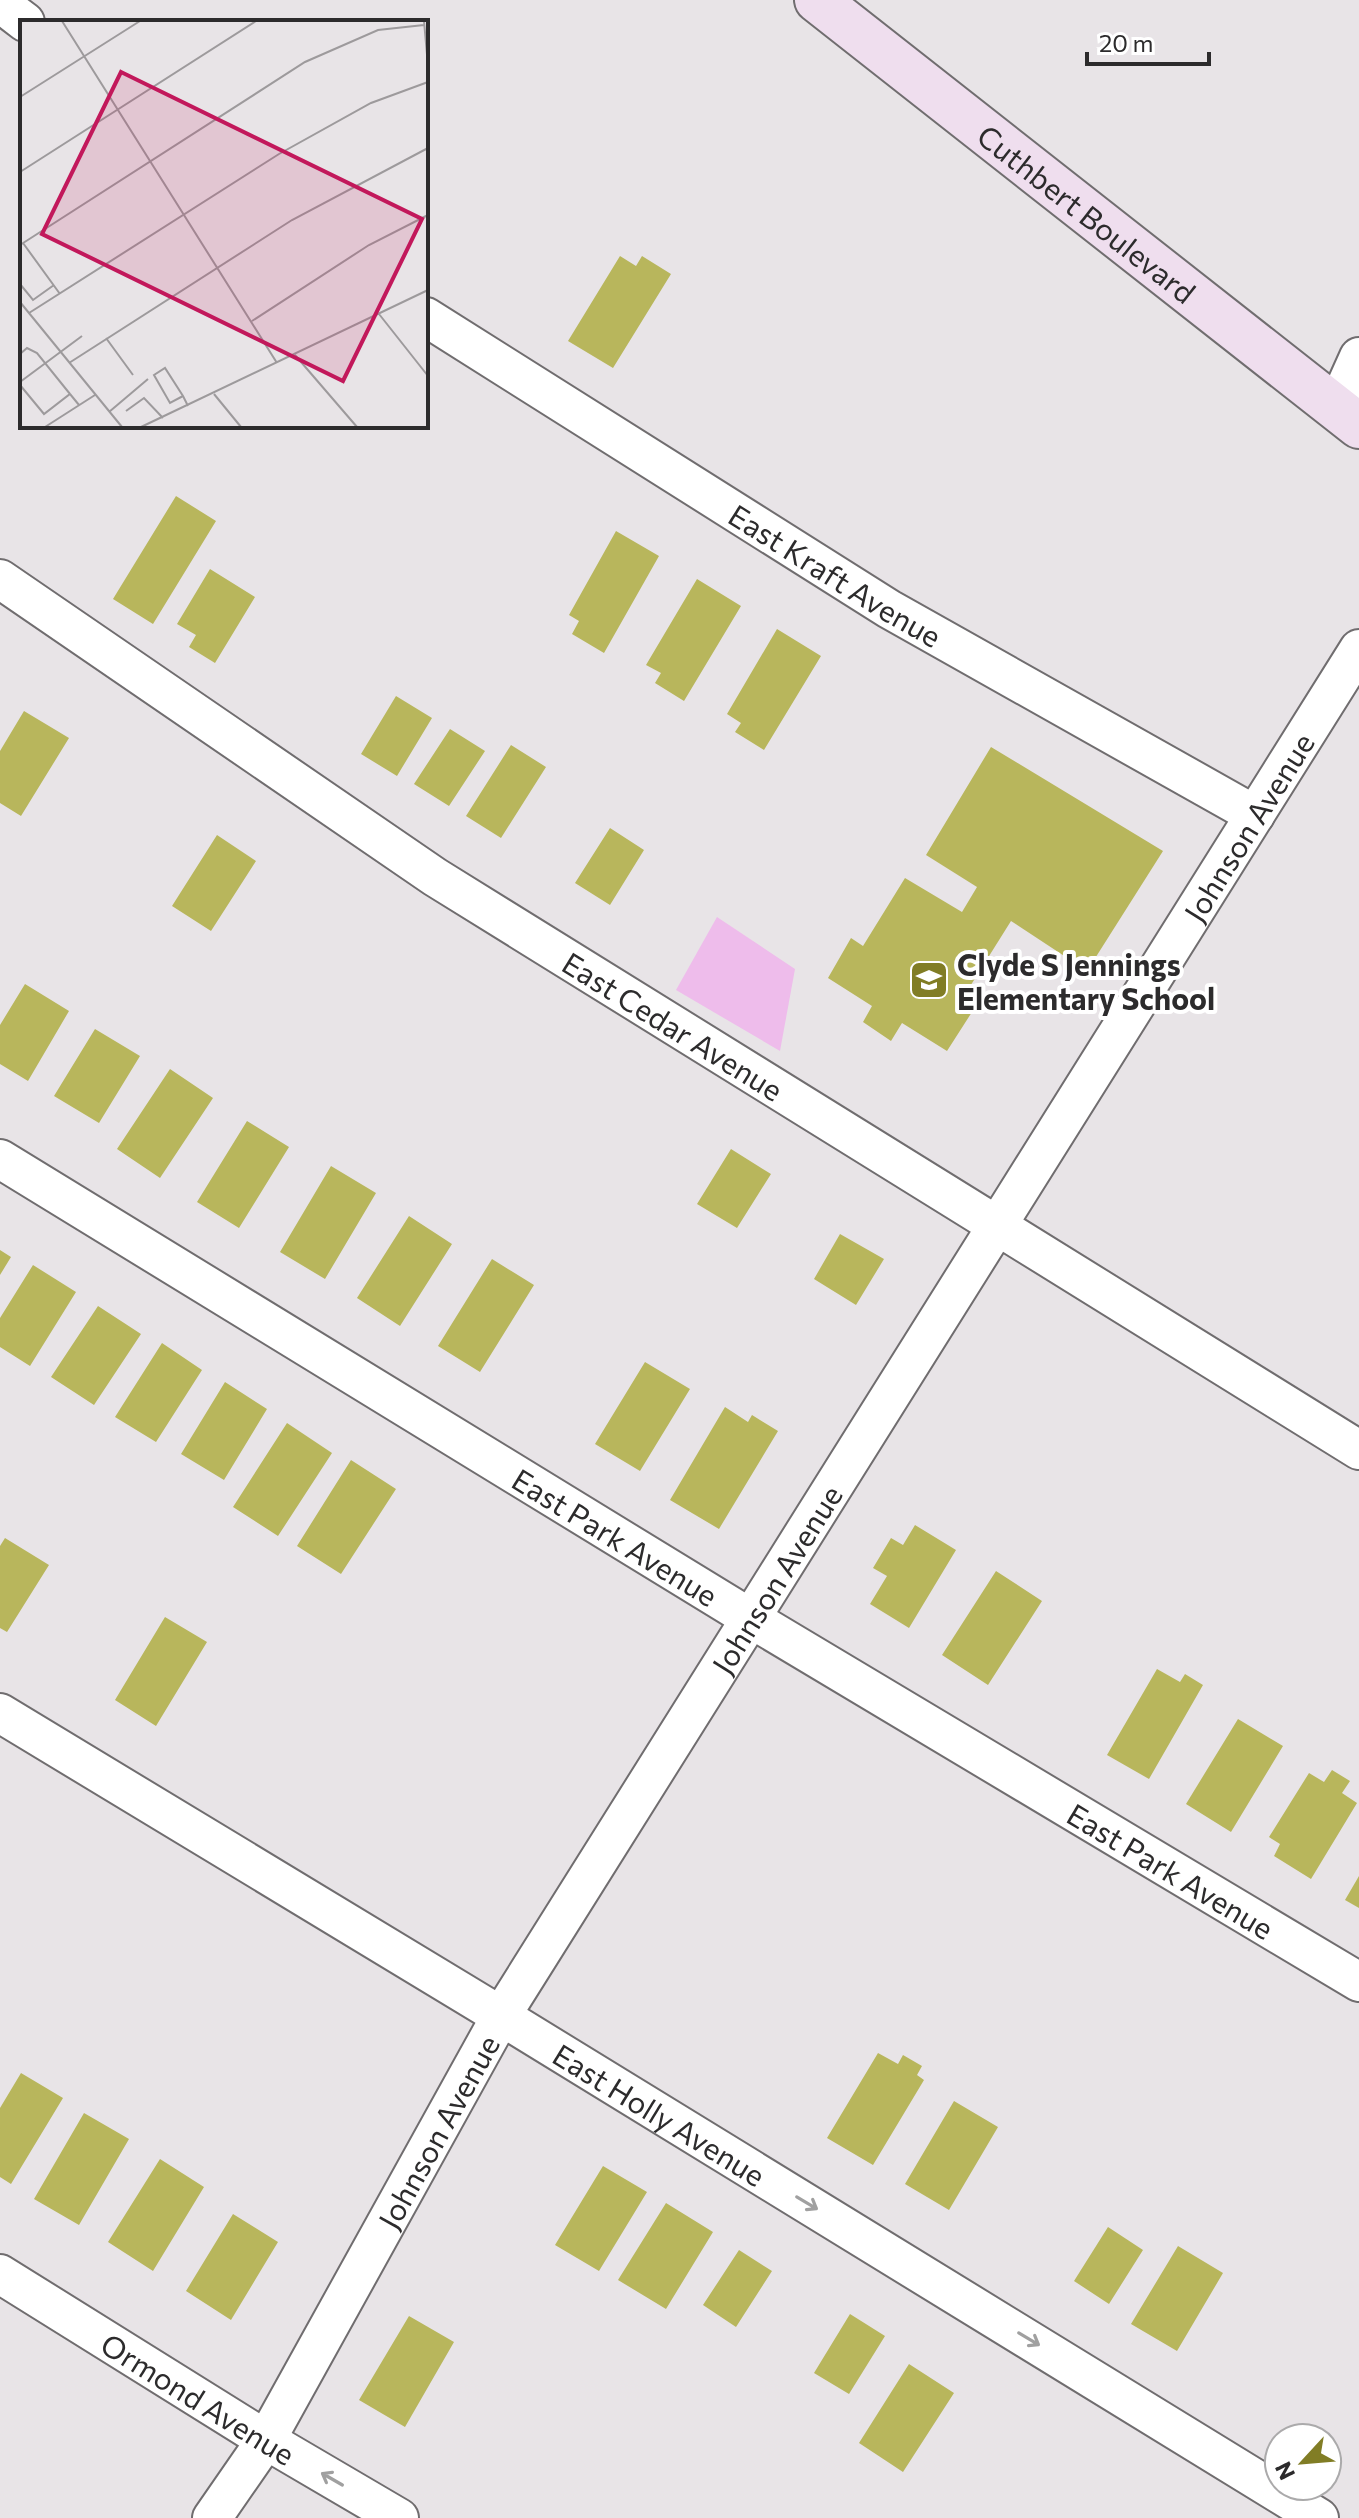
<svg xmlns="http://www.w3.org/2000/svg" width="1359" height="2518" font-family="Commissioner,sans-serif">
  <rect width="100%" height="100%" fill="#e8e4e7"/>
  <path fill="#eebceb" d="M717 917 795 969 780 1051 676 990Z"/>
  <path fill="#b8b65c" d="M620 256 636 266 642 256 671 274 613 368 568 341Z
    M176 496 216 521 153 624 113 599Z
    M616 531 659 556 604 653 572 634 579 621 569 615Z
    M210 569 255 597 215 663 189 647 196 635 177 624Z
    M697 579 741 606 684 701 655 683 661 673 646 665Z
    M777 629 821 656 764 750 735 732 741 723 727 714Z
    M396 696 432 718 397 776 361 754Z
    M24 711 69 738 21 816 0 803V751Z
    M450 729 485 751 449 806 414 784Z
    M511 745 546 767 501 838 466 816Z
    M991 747 1163 851 1087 971 1011 921 959 1004 972 1012 947 1051 902 1023 891 1041 863 1022 872 1006 828 978 851 938 863 946 905 878 962 912 977 887 926 855Z
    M610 828 644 850 610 905 575 883Z
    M217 835 256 861 211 931 172 906Z
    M25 984 69 1011 28 1081 0 1064V1025Z
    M95 1029 140 1056 99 1123 54 1096Z
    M170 1069 213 1098 160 1178 117 1149Z
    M247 1121 289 1147 239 1228 197 1202Z
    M731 1149 771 1174 737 1228 697 1204Z
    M331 1166 376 1193 325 1279 280 1252Z
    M409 1216 452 1244 400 1326 357 1298Z
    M840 1234 884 1259 856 1305 814 1279Z
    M0 1250 11 1257 0 1275Z
    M492 1259 534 1285 480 1372 438 1346Z
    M33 1265 76 1292 30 1366 0 1347V1318Z
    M98 1306 141 1334 94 1405 51 1377Z
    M162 1343 202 1370 156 1442 115 1417Z
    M645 1362 690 1389 640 1471 595 1444Z
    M225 1382 267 1409 224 1480 181 1454Z
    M725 1407 748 1422 752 1415 778 1431 719 1529 670 1500Z
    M287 1423 332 1453 278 1536 233 1507Z
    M351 1460 396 1489 341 1574 297 1546Z
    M915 1525 956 1550 909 1628 870 1604 887 1576 873 1568 891 1538 903 1545Z
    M5 1538 49 1565 7 1632 0 1628V1546Z
    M996 1571 1042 1601 988 1685 942 1655Z
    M165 1617 207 1642 156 1726 115 1700Z
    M1157 1669 1180 1682 1185 1674 1203 1685 1149 1779 1107 1755Z
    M1238 1719 1283 1746 1231 1832 1186 1804Z
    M1332 1770 1350 1781 1342 1793 1357 1803 1311 1879 1274 1856 1280 1844 1269 1837 1309 1773 1324 1782Z
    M1359 1876V1908L1345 1900Z
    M878 2053 898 2064 903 2055 922 2066 917 2075 924 2080 873 2165 827 2138Z
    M21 2073 63 2098 11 2184 0 2177V2108Z
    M954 2101 998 2127 949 2210 905 2184Z
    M84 2113 129 2139 79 2225 34 2199Z
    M160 2159 204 2187 153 2271 108 2242Z
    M603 2166 647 2192 599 2271 555 2245Z
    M666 2203 713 2232 666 2309 618 2280Z
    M233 2214 278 2242 231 2320 186 2291Z
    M1108 2227 1143 2250 1109 2304 1074 2281Z
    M1178 2246 1223 2273 1177 2351 1131 2324Z
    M739 2250 772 2271 736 2327 703 2305Z
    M850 2314 885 2336 849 2394 814 2373Z
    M409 2316 454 2342 405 2427 359 2400Z
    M909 2364 954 2393 903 2472 859 2443Z"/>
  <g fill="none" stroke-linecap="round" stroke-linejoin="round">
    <g stroke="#706d6f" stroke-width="42">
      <g id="minor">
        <path d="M0 3 25 22"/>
        <path id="s1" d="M426 317 889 609 1255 815"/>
        <path d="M1336 408 1359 357"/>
        <path id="s2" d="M0 579 435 877 1359 1450"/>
        <path id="s3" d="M0 1159 750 1618 1359 1982"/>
        <path id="s4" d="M0 1713 501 2016 1319 2518"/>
        <path id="s5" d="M0 2274 266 2440 399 2518"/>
        <path id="s6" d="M212 2518 266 2440 501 2016 1359 649"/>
      </g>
    </g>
    <g stroke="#706d6f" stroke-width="48">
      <g id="secondary">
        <path id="s7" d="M817 0 1359 426"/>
      </g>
    </g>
    <use href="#minor" stroke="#fff" stroke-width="38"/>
    <use href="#secondary" stroke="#efdeee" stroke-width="44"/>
  </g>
  <defs><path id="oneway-shaft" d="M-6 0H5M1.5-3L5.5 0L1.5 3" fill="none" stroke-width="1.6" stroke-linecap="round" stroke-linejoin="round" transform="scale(2)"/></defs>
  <g stroke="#a0a0a0">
    <use href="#oneway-shaft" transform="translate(807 2203) rotate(31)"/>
    <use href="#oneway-shaft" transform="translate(1029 2339) rotate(31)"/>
    <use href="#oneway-shaft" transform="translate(332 2479) rotate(-150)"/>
  </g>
  <defs>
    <g id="school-square" transform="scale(2)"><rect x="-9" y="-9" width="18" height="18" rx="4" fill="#817d25" stroke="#fff"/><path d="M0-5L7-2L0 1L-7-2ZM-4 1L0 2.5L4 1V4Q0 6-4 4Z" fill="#fff"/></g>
  </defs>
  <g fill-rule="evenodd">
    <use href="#school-square" x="929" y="980"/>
  </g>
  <g text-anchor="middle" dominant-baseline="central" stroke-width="8" stroke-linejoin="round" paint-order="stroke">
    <g font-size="30" fill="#2c2b2c" stroke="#fff">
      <text stroke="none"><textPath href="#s7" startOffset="344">Cuthbert Boulevard</textPath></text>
      <text stroke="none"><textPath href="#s1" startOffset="484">East Kraft Avenue</textPath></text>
      <text stroke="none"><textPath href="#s6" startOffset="1984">Johnson Avenue</textPath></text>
      <text stroke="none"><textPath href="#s2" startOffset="808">East Cedar Avenue</textPath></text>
      <text stroke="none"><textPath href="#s3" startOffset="722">East Park Avenue</textPath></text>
      <text stroke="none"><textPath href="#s6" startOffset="1096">Johnson Avenue</textPath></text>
      <text stroke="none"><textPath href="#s3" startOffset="1370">East Park Avenue</textPath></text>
      <text stroke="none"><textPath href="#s4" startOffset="772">East Holly Avenue</textPath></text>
      <text stroke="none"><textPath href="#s6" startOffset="448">Johnson Avenue</textPath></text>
      <text stroke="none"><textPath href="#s5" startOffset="234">Ormond Avenue</textPath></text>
    </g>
    <g font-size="30" font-weight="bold" fill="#2c2b2c" stroke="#fff" text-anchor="start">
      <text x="957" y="963">Clyde S Jennings<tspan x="957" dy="34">Elementary School</tspan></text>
    </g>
  </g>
  <g transform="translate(20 20)">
    <rect width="408" height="408" fill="#e8e4e7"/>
    <path fill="none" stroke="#9d9a9c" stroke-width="2" d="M42 1 257 343M404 1 408 46M0 77 120 1M0 152 236 1M3 223 40 274M0 225 285 42 358 10 404 5M0 264 13 280 34 265M0 282 102 407M9 293 259 134 351 83 408 62M359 294 408 356M232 301 349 225 408 195M86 318 113 355M0 334 7 328 17 333 50 374M275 335 337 407M49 343 272 200 408 128M0 362 62 316M0 365 24 394 50 374 59 385M194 374 221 407M163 376 150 383 134 355 145 348 163 376 168 386M106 391 124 378 143 398M89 392 128 359M25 407 75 375M121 407 408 270"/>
    <path fill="#c2185b" fill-opacity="0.15" stroke="#c2185b" stroke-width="4" d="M101 52 402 199 323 361 22 214Z"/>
    <rect width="408" height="408" fill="none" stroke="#2c2b2c" stroke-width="4"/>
  </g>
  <g transform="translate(1303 2462) rotate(244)"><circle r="38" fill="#ffffff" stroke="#abaaab" stroke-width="2"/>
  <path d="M0-6L14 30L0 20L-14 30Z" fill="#817d25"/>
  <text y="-12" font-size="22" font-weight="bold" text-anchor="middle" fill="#2c2b2c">N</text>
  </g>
  <path d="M1087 52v12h122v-12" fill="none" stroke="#2c2b2c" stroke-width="4"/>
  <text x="1099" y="52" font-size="24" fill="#2c2b2c" stroke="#ffffff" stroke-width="6" paint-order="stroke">20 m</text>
</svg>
